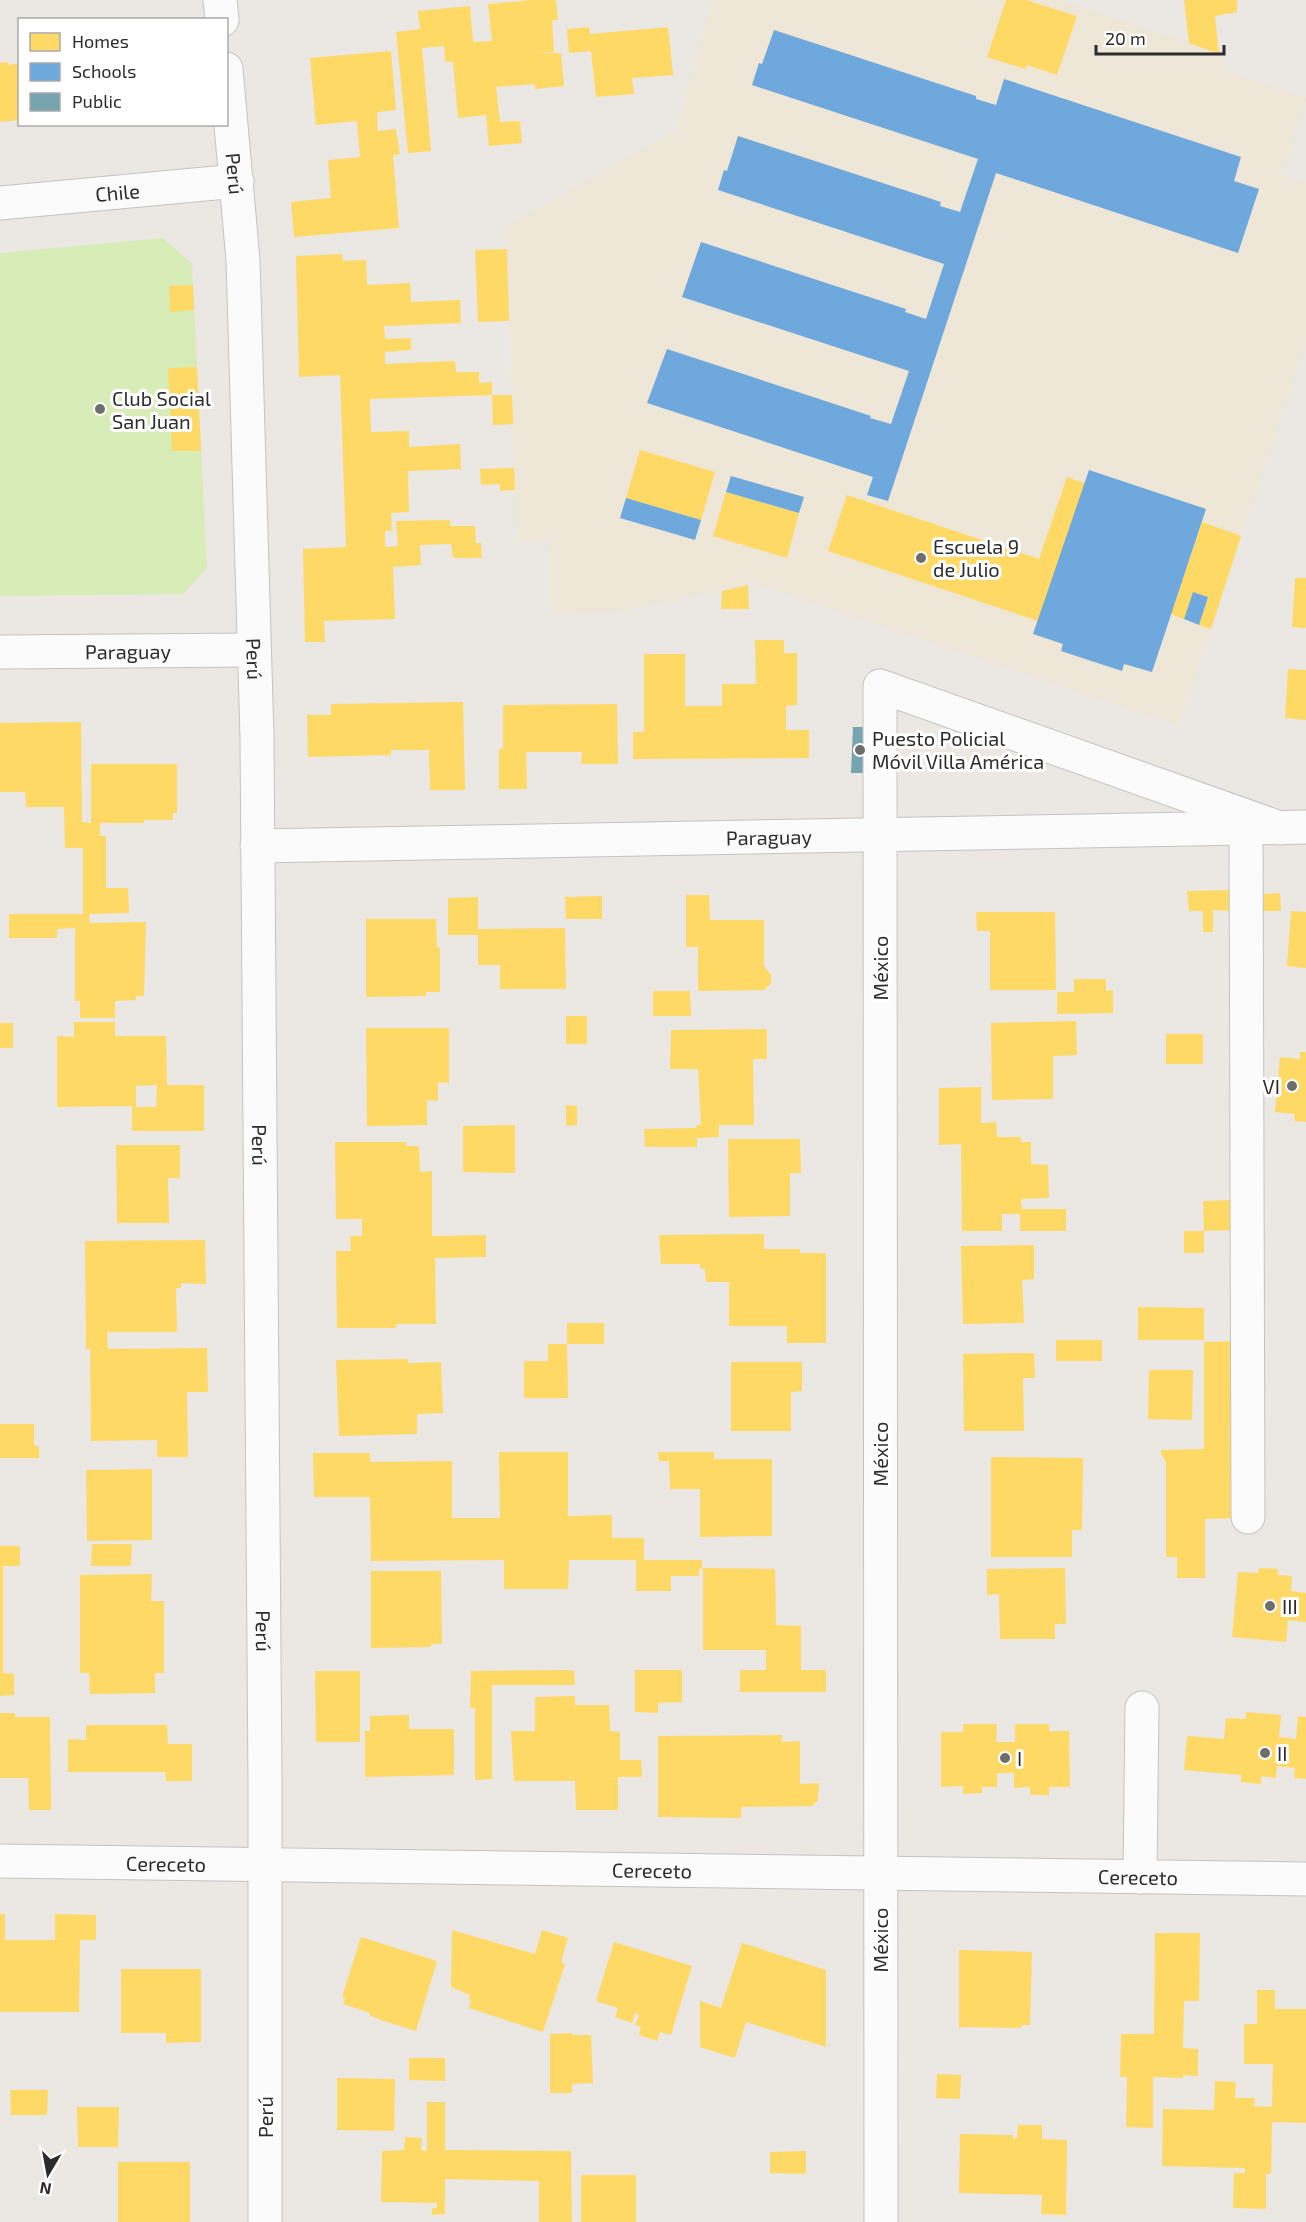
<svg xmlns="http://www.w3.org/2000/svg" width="1306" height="2222" font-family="'Exo 2',sans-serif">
  <rect width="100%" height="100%" fill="#ebe7e2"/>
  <path fill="#eee6d6" d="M712 0H1058L1225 55 1224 70 1306 98 1281 175 1306 183V340L1179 726 748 581V585L616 612 551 614 548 541 517 542 505 227 676 130Z"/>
  <path fill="#d7ecb6" d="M163 238 192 264 207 568 183 594 0 596V253Z"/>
  <path fill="#ffd966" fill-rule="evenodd" d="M532 0H556L558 20H552L554 52 532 53H561L564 86 535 89V84L496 87 500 122 520 121 522 143 489 146 486 115 458 118 453 62H445L444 46 422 48 431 151 408 153 396 32 420 29 418 11 470 6 473 42 492 41 488 4Z
    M1006 0H1026L1077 16 1057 75 1027 65 1025 69 987 57Z
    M1184 0H1237V12L1215 16 1219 54 1189 43Z
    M589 27 590 34 668 27 673 75 632 78 634 94 596 97 591 51 569 53 567 29Z
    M391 51 396 110 377 112 378 131 396 129 400 154 393 155 399 228 294 237 291 202 331 198 328 160 360 157 357 121 316 125 310 58Z
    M8 62V65L20 63V120L0 122V63Z
    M507 249 509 321 478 322 475 250Z
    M342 254 343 261 366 260 367 285 410 283 411 302 460 300 461 323 384 326 385 339 411 338V350L385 352V364L455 361 456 372H479V383L492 382V395L370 399 371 432 409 431V447L460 444 461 469 408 471 409 512 391 513 392 531H385V547L398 546 396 521 450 520V526H475L476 543H481L482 558H453L451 544 420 545 421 565 393 567 395 619 324 621 325 642H305L303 549 346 547 340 375 299 377 296 256Z
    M193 285 194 310 170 312 169 286Z
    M197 367 201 451H172L168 368Z
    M492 395H512L513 424 493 425Z
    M640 450 715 472 701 520 626 498Z
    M514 468 515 490 500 491V484L481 485 480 469Z
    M1067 477 1085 483 1038 621 828 551 847 495 1039 559Z
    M726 492 799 513 787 558 713 536Z
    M1202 522 1241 536 1211 629 1199 625 1208 597 1193 592 1184 619 1171 614Z
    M1295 578H1306V628L1292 627Z
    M748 585 749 609H721L722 591Z
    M755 640H784V653H797V705L786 706V730H809V758L633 759V732H644V654H685V706H722V684H756Z
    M1288 669 1306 670V720L1285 718Z
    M463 702 465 790H430L429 750H391V755L308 757 307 715H331V704Z
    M617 704 618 764H581L582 752H526L527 789H499V749H503V705Z
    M81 722 82 822 91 823V764H177V813H173V820H144V823H100V836H106V888H128L129 913 89 914 90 923 146 922 144 996H136V1000L115 1001V1018H80V1001H75V928L57 929V938H9V914H83V848H65L64 807H26L25 792H0V723Z
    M1230 890 1231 911 1213 910V932H1203V911H1189L1187 891Z
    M1280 893 1281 911H1262L1261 894Z
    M686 895H709L710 920H764V966L771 975V983L764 990 698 991V947H686Z
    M602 896V919H566L565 897Z
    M478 897V929L565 928 566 989H500V965H478V935H448V898Z
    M1291 911 1306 912V968L1287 966Z
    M976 912H1055L1056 990H990V931H977Z
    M366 919H436L437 947 440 948V992H426V996L366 997Z
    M1074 979H1106V991L1113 990V1013L1057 1014V992H1074Z
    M653 991H690L691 1016H653Z
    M566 1016H587V1044H566Z
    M1076 1021 1077 1055 1053 1056V1099L992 1100 991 1023Z
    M74 1022H115V1036H166L167 1085H204V1131H132V1106L57 1107V1036L74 1037ZM157 1085 156 1107H136V1086Z
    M0 1023H13V1048H0Z
    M366 1028H449V1083L438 1082V1101L427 1100V1125L367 1126Z
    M767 1029V1059H753L754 1125H719V1137L697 1138V1147H645L644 1129 697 1128 696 1125H701L698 1069H670L671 1030Z
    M1166 1034H1203V1064H1166Z
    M1300 1052H1306V1122L1294 1121 1295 1114 1275 1112 1280 1057 1300 1059Z
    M981 1087V1123L996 1122 997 1137H1021V1142H1031V1164L1048 1165 1049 1198 1021 1199 1022 1209H1066V1231H1020V1214H1002V1231H962L961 1144 939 1145V1088Z
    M566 1105 577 1106V1125L566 1126Z
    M515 1125V1173L463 1172V1126Z
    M728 1139H800L801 1173H790V1216L729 1217Z
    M335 1142H406V1146H419L420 1172 432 1171V1236L486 1235V1257L435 1258 436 1324H396V1328H337L336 1251H351L350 1236H362V1219H336Z
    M116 1145H180V1178H168L169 1223H117Z
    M1238 1200V1230L1204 1231 1203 1201Z
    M1184 1231H1204V1253H1184Z
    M764 1234V1249H800V1253H826V1343H787V1326H729V1282H706L705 1269 700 1268V1264H661L659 1235Z
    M205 1240 206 1284 181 1283V1288H176L177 1332H107L108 1349 207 1348 208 1392H187L188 1457H157V1440L91 1441 90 1349H86L85 1241Z
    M1034 1245V1279L1022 1280 1024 1323 963 1324 961 1246Z
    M1138 1307 1204 1308V1340H1138Z
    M567 1323H604V1344H567Z
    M1056 1340H1102V1361H1056Z
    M1240 1341V1518L1205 1519V1578H1177V1557H1166V1462L1161 1454V1450L1204 1449V1342Z
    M548 1344H567L568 1398H524V1361H548Z
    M1014 1353H1034L1035 1378H1023L1024 1431H964L963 1354Z
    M408 1359V1363L441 1362 443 1413 417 1414V1434L339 1436 336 1360Z
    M731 1362H802V1391L791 1392V1431H731Z
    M1149 1370H1193L1192 1420 1148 1419Z
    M0 1424H34V1446H39V1458H0Z
    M499 1452H568V1516L612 1515V1538H644V1560H702V1569H699V1576H671V1591H636V1560H569L568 1589H504V1560L371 1561 370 1497H314L313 1453H370V1462L452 1461V1518H500Z
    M658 1452H714V1459H772V1536L700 1537V1489H670L669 1461H659Z
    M991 1457 1083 1458 1082 1530H1072V1557H991Z
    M152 1469V1540L87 1541 86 1470Z
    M92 1544H132L131 1566H91Z
    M0 1546H20V1566H3V1673L14 1674V1695L0 1696Z
    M703 1568 775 1569 776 1625 801 1626V1670H826V1692H740V1670H766V1650H703Z
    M1065 1568 1066 1624H1055V1639H1000L999 1594 987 1595V1569Z
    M1259 1568 1278 1569V1575L1292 1576 1291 1591 1306 1593V1622L1288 1620 1286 1642 1232 1637 1238 1572 1258 1573Z
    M371 1571H441L442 1644H431V1647L371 1648Z
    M152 1574 151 1601H164V1673H155V1693L90 1694 89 1673H80V1575Z
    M569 1670 574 1671 575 1685H492V1779L475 1780V1708H470L471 1671Z
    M635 1670H682V1702L658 1703V1713L635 1712Z
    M315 1671H360V1742H316Z
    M575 1696V1705H609L610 1731 620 1732V1760H641L642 1777H618V1810H576L575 1781H514L511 1731H535V1697Z
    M1246 1712 1281 1715 1279 1737 1296 1739 1298 1716 1306 1717V1779L1294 1778 1295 1768 1277 1766 1276 1778 1261 1776V1784L1241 1782V1775L1184 1770 1187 1736 1224 1739 1226 1718 1246 1719Z
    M0 1713H15V1717H50L51 1810H29L28 1778H0Z
    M409 1715V1729H454V1775L365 1777V1731H370V1716Z
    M963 1724H997L996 1742H1015V1724H1049V1731H1069L1070 1787H1049V1795H1030V1787L1014 1788V1773H997V1787H982V1793L963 1794V1786L941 1787V1732H963Z
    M86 1725H167L168 1744H192V1781H166L165 1772H68V1739L86 1740Z
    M782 1735V1742L800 1741V1784L819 1783 818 1800 812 1806 741 1807V1818L658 1817V1736Z
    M0 1914H5V1940H55V1914L96 1915V1940H80L79 2012H0Z
    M452 1930 535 1954 542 1930 568 1938 561 1962 565 1964 543 2032 469 2008 471 2000 468 1999 470 1995 451 1987Z
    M1155 1933H1200L1199 2001H1184L1183 2048 1198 2049V2076L1183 2075V2078L1153 2077V2128L1126 2127 1127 2077H1120L1121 2034H1154Z
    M361 1937 437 1961 416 2031 381 2020 369 2015 370 2013 343 2004 345 1998 342 1997Z
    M614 1942 692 1966 671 2035 660 2032 657 2041 639 2035 641 2027 635 2025 639 2015 635 2013 632 2023 615 2017 618 2008 596 2001Z
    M742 1943 826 1970V2047L746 2022 735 2058 700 2047V2001L721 2008Z
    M959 1950 1032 1952 1030 2025H1022L1021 2028 959 2027Z
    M121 1969H201V2042L166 2043V2033H121Z
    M1257 1990H1275V2009H1306V2123L1272 2122 1271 2174H1266V2209L1233 2208 1234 2173H1245V2168L1162 2166 1163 2109 1214 2110 1215 2081 1236 2082 1235 2098H1255L1254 2106 1272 2107 1273 2064H1244V2024H1257Z
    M572 2033V2035H591L593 2083 572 2084V2093H550V2034Z
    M409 2058H445V2081L409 2080Z
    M937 2074 961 2075 960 2099 936 2098Z
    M337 2078 395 2079 394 2131 337 2130Z
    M10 2090H48L47 2115H11Z
    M427 2102H445V2150L571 2151 572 2222H539V2181L445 2179V2214L432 2215V2208H437V2203L381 2202 382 2151 404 2150 405 2137 422 2138 421 2150 427 2151Z
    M77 2107H119L118 2147H78Z
    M1018 2125H1042V2139L1067 2140 1066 2215 1041 2214 1042 2195 959 2193 960 2134 1013 2135V2139L1017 2138Z
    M806 2151V2174L770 2173V2152Z
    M118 2162H190V2222H118Z
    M581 2175H636V2222H581Z"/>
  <path fill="#6fa8dc" d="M774 30 976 96V99L996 105 1004 79 1241 157 1234 181 1259 189 1238 253 996 173 888 501 867 495 873 477 647 403 667 349 871 416 870 418 891 424 909 371 682 297 701 242 906 309 905 312 926 319 944 264 718 190 724 170 727 171 738 136 941 202 940 206 960 212 978 159 752 85 759 63 762 64Z
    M1089 470 1206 509 1152 672 1124 664 1122 671 1061 651 1063 644 1033 634Z
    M731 476 804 497 799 513 726 492Z
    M626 498 701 520 695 540 620 518Z
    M1193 592 1208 597 1199 625 1184 619Z"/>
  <path fill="#76a5af" d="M853 727H868L866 773H851Z"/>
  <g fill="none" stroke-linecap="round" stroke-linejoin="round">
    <g stroke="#c4c3c3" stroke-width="35">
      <g id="minor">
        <path d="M220 0 222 20"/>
        <path id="s1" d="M226 69 243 260 257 737 265 1783V2222"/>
        <path id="s2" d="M0 203 237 181"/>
        <path id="s3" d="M0 652 254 650"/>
        <path d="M1246 828 1248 1517"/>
        <path id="s4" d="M257 846 1306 827"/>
        <path id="s5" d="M0 1861 1306 1879"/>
        <path d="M1140 1877 1142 1708"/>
        <path d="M881 2222 880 686 1280 828"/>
      </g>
    </g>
    <use href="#minor" stroke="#fcfbfb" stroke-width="33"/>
  </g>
  <g fill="#6f6d6c" stroke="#fff" stroke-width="2">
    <circle cx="100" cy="409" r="6"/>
    <circle cx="921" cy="558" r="6"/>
    <circle cx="860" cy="750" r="6"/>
    <circle cx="1292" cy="1086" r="6"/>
    <circle cx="1270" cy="1606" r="6"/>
    <circle cx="1265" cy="1753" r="6"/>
    <circle cx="1005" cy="1758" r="6"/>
  </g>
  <g text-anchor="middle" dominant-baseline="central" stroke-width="6" stroke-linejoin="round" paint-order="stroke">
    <g font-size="20" fill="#2c2c2c" stroke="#fff">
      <text stroke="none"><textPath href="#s1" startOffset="105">Perú</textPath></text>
      <text stroke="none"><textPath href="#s2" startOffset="118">Chile</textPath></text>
      <text stroke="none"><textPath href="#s3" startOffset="128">Paraguay</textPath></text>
      <text stroke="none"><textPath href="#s1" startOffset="591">Perú</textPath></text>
      <text stroke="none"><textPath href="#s4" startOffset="512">Paraguay</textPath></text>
      <text transform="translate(880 968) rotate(-90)">México</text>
      <text stroke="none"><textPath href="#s1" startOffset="1077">Perú</textPath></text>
      <text transform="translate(880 1454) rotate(-90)">México</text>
      <text stroke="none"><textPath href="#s1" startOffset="1563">Perú</textPath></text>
      <text stroke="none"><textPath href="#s5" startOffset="166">Cereceto</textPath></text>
      <text stroke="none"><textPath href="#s5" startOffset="652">Cereceto</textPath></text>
      <text stroke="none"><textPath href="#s5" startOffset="1138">Cereceto</textPath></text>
      <text transform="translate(880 1940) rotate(-90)">México</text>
      <text transform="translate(265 2117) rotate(-90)">Perú</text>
    </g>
    <g font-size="20" fill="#2c2c2c" stroke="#fff" text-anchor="start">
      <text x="112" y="398">Club Social<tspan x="112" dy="23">San Juan</tspan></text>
      <text x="933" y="546">Escuela 9<tspan x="933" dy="23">de Julio</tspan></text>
      <text x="872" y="738">Puesto Policial<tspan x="872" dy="23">Móvil Villa América</tspan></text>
      <text x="1280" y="1086" text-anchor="end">VI</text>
      <text x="1282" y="1606">III</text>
      <text x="1277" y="1753">II</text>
      <text x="1017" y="1758">I</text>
    </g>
  </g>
  <rect x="18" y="18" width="210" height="108" fill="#ffffff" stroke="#ababab" stroke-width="1.5"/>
  <rect x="30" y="33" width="30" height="18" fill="#ffd966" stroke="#ababab" stroke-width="1.5"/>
  <text x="72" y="48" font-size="18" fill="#2c2c2c">Homes</text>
  <rect x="30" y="63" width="30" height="18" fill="#6fa8dc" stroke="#ababab" stroke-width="1.5"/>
  <text x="72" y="78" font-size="18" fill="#2c2c2c">Schools</text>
  <rect x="30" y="93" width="30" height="18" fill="#76a5af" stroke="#ababab" stroke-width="1.5"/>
  <text x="72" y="108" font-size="18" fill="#2c2c2c">Public</text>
  <g transform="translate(48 2174) rotate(190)" stroke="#ffffff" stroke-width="4.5" paint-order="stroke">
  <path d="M0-4.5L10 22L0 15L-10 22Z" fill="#2c2c2c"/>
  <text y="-9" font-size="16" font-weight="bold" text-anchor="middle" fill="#2c2c2c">N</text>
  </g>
  <path d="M1096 45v9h128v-9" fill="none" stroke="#2c2c2c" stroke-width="3"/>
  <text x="1105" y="45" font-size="18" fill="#2c2c2c" stroke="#ffffff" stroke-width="4.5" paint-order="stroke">20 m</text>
</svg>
